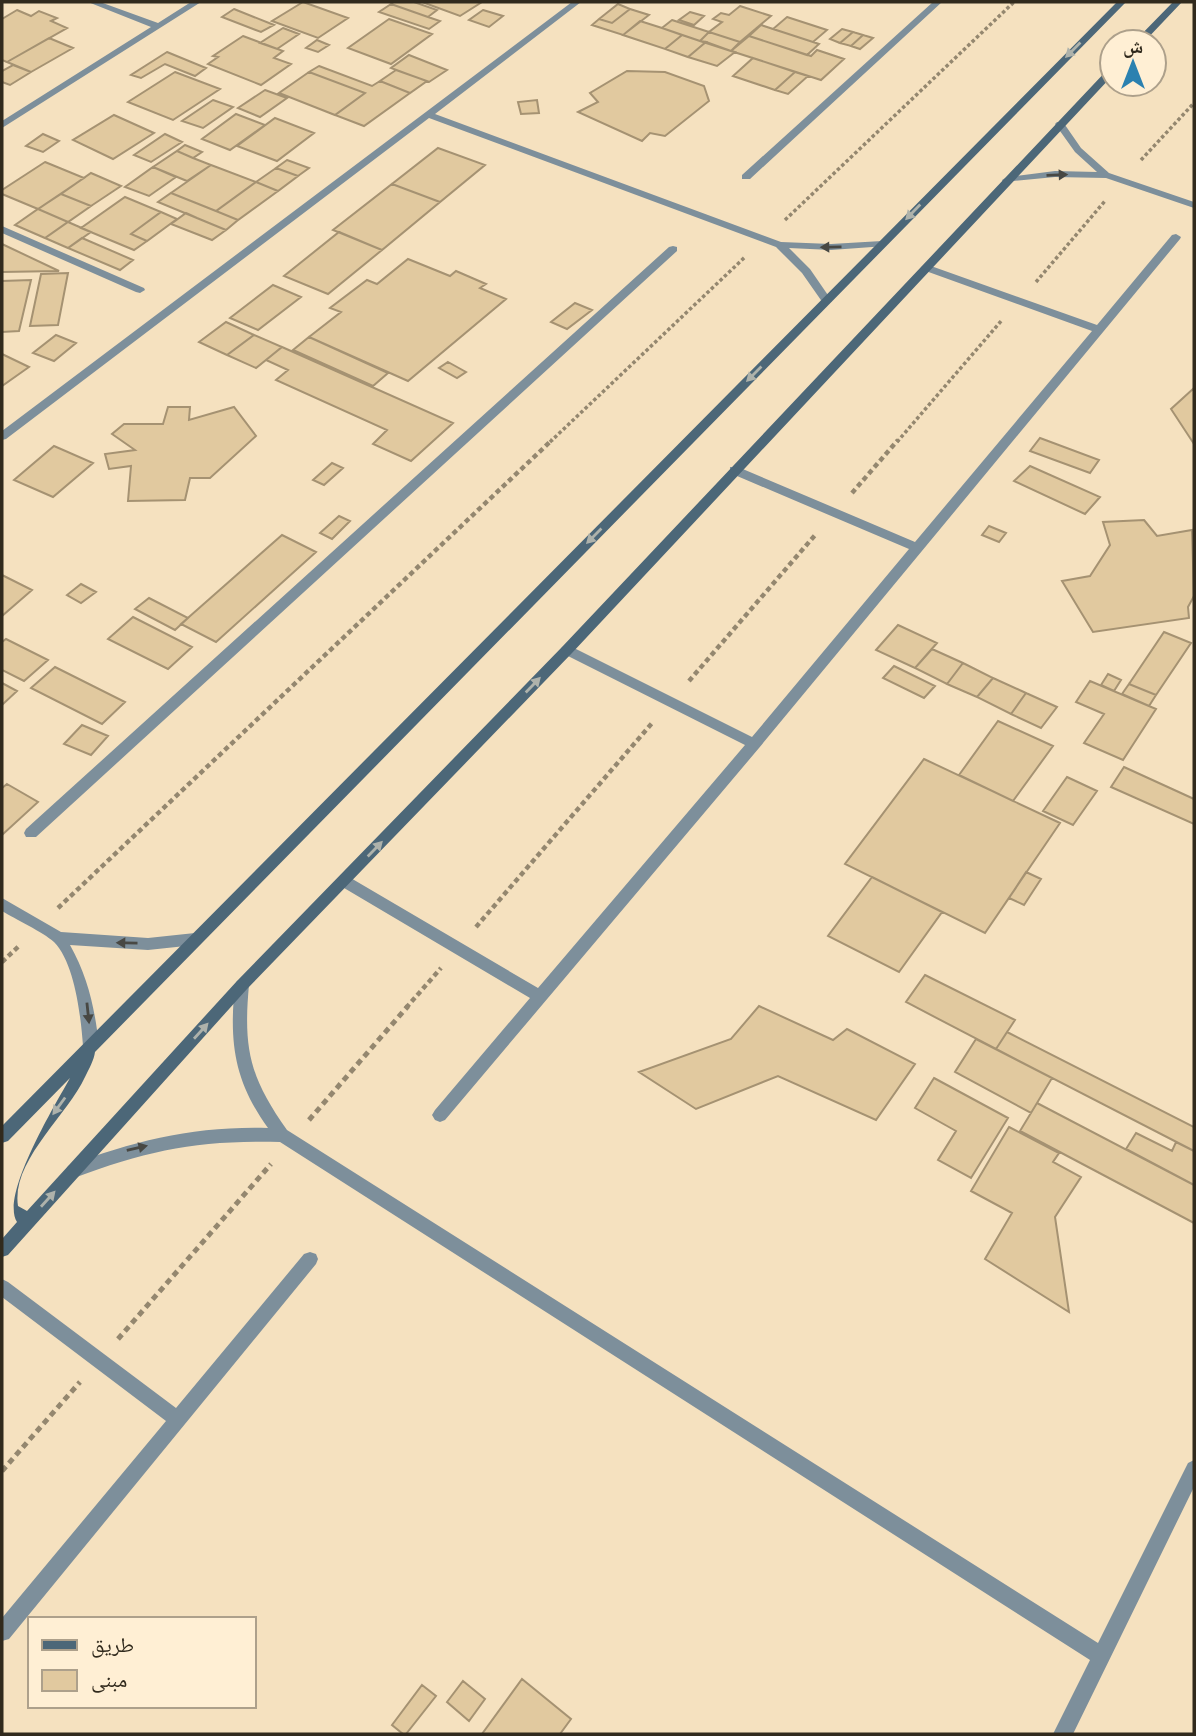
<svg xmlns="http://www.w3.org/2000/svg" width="1196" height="1736" font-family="Barlow,'Noto Naskh Arabic',sans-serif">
  <rect width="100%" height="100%" fill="#f5e1bf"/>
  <path fill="#e1c99f" stroke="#a59272" stroke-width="2" d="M303 2 348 18 318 38 272 21Z
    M394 2H414L437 10 428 17 391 4Z
    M422 2H482L460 16Z
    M391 4 428 17 440 21 429 29 379 12Z
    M618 4 630 9 612 23 599 19Z
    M740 6 771 16 740 42 709 32 722 22 713 19 721 13 729 15Z
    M234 9 274 25 261 32 222 17Z
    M630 9 649 15 623 35 592 25 599 19 612 23Z
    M17 10 31 16 39 11 57 18 51 21 67 28 7 62 2 60V19Z
    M483 10 503 16 489 27 469 20Z
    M690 12 704 16 694 25 679 20Z
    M787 17 827 30 813 42 773 29Z
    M389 19 432 34 391 64 348 48Z
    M672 20 709 32 700 41 662 28Z
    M640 21 662 28 682 35 665 49 623 35Z
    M761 25 813 42 819 44 807 55 749 36Z
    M283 28 299 34 277 49 260 43Z
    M842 29 853 32 840 43 830 39Z
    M709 32 740 42 731 51 700 41Z
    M853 32 863 35 851 46 840 43Z
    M682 35 700 41 706 42 688 57 665 49Z
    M863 35 873 38 860 49 851 46Z
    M243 36 283 51 274 58 291 64 261 85 208 64 218 57 213 56Z
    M749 36 811 56 817 50 844 59 821 80 731 51Z
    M49 38 73 48 31 72 7 62Z
    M317 40 329 45 318 52 306 48Z
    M706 42 731 51 735 52 717 66 688 57Z
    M167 52 206 68 195 76 165 64 141 78 131 75Z
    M409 55 447 70 429 82 391 68Z
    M753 58 795 72 775 90 733 76Z
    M13 65 31 72 10 85 2 82V71Z
    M319 66 372 86 380 81 410 93 364 126 335 115 365 93 309 72Z
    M396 70 427 81 410 93 380 81Z
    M627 71 665 72 704 86 709 101 665 136 650 133 642 141 578 112 598 102 590 93Z
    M175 72 220 89 173 120 128 102Z
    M309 72 365 93 335 115 279 93Z
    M795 72 808 76 788 94 775 90Z
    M265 90 287 98 260 117 238 108Z
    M213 100 233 107 203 128 182 121Z
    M537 100 539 113 521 114 518 102Z
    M236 114 265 125 230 150 202 139Z
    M114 115 154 133 113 159 73 140Z
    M275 118 314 133 277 161 237 146Z
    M43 134 59 141 43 152 26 146Z
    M165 134 182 142 151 162 134 155Z
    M185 145 202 152 193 158 177 151Z
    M438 148 485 165 440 202 392 184Z
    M177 151 193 158 211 165 187 181 153 167Z
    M287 160 309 168 298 176 276 168Z
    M45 162 84 178 38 209 2 194V190Z
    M211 165 256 182 216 211 171 193Z
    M153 167 176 177 149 196 125 187Z
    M276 168 298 176 278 191 256 182Z
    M91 173 121 186 91 206 61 194Z
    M256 182 278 191 238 220 216 211Z
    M392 184 440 202 382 250 333 230Z
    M171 193 216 211 238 220 226 230 158 202Z
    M61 194 91 206 68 222 38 209Z
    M125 197 161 212 131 234 147 241 134 250 81 228Z
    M38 209 68 222 45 238 15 225Z
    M161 212 177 219 147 241 131 234Z
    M186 213 197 218 226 230 212 240 171 224Z
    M68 222 91 232 68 248 45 238Z
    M339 232 382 250 328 294 284 276Z
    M82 238 133 260 120 270 68 248Z
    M2 244 59 271 2 272Z
    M408 259 450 276 456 271 486 284 480 288 506 299 408 381 309 337 341 312 330 308 367 280 377 284Z
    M68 273 58 325 30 326 41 274Z
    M31 280 19 331 2 332V281Z
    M273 285 301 297 258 330 230 318Z
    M575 303 592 310 567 329 551 322Z
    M226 322 254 335 227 355 199 342Z
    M56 335 76 343 54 361 33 353Z
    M254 335 282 347 256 368 227 355Z
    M309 337 388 373 373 386 293 350Z
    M282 347 453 423 411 461 373 444 387 430 276 380 288 370 266 360Z
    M2 354 29 367 2 386Z
    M448 362 466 372 457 378 439 368Z
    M1194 388V444L1171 409Z
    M168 407H190L189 420 234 407 256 436 210 478H190L185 500 128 501 131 466 109 469 105 454 135 450 112 434 124 424H163Z
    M1040 438 1099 460 1090 473 1030 451Z
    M54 446 93 463 53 497 14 480Z
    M332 463 343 468 324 485 313 480Z
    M1030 466 1100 497 1085 514 1014 481Z
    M339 516 350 521 332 539 320 533Z
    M1144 520 1157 536 1192 530 1194 596 1188 607 1189 618 1093 632 1062 581 1090 576 1110 545 1103 522Z
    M989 526 1006 533 999 542 982 535Z
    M282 535 316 552 216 642 181 624Z
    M2 575 32 590 2 616Z
    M81 584 96 592 81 603 67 595Z
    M149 598 188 618 175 630 135 609Z
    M133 617 192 647 168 669 108 639Z
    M898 625 937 643 915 668 876 650Z
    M1164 632 1191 643 1156 695 1129 684Z
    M6 639 48 660 24 681 2 670V642Z
    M932 649 963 663 947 684 915 668Z
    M963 663 993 678 977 697 947 684Z
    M894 666 935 686 924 698 883 678Z
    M55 667 125 702 102 724 31 688Z
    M1108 674 1121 680 1114 691 1101 685Z
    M993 678 1026 693 1011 714 977 697Z
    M1090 681 1156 709 1123 760 1084 743 1104 714 1076 702Z
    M2 683 17 691 2 705Z
    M1129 684 1156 695 1149 706 1122 694Z
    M1026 693 1057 707 1041 728 1011 714Z
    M998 721 1053 746 1013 801 959 775Z
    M82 725 108 736 91 755 64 744Z
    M924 759 1060 823 985 933 845 864Z
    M1124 767 1194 799V824L1111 787Z
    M1067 777 1097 791 1073 825 1043 811Z
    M7 784 38 802 2 835V788Z
    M1026 872 1041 879 1024 905 1009 898Z
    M872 877 942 912 899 972 828 936Z
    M925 975 1015 1020 996 1049 906 1002Z
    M759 1006 833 1040 847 1029 915 1064 876 1120 778 1076 696 1109 639 1072 731 1039Z
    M1007 1032 1194 1127V1151L996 1049Z
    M976 1039 1052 1078 1031 1113 955 1072Z
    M934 1078 1008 1118 971 1178 938 1160 956 1131 915 1108Z
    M1037 1103 1194 1185V1223L1020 1131Z
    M1009 1127 1059 1153 1053 1162 1081 1177 1055 1217 1069 1312 985 1259 1012 1213 971 1191Z
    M1136 1133 1172 1151 1176 1142 1194 1151V1185L1126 1149Z
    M522 1679 571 1719 560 1734H482Z
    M463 1681 485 1699 469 1721 447 1702Z
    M422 1685 436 1696 406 1734H403L392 1725Z"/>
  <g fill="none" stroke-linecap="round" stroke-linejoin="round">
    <path stroke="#94876f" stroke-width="3.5" stroke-dasharray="3.5 2.5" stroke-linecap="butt" d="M1141 160 1194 103
      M785 220 1014 2
      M1036 282 1105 201
      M550 442 745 257
      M897 442 1002 320"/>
    <path stroke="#94876f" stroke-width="4.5" stroke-dasharray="5 3.5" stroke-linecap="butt" d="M852 493 898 440
      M689 681 816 534
      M58 908 552 440
      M476 927 653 722
      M2 962 19 946
      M406 1008 441 968"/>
    <path stroke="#94876f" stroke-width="5" stroke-dasharray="6 4.5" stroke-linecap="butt" d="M309 1120 408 1006
      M118 1339 271 1164
      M2 1471 80 1382"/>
    <path fill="#7d8f9b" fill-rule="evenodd" d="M933 2H942L750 179H742V175Z
      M2 226 144 288 145 290 140 293 136 292 2 233Z
      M1176 234 1181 237 1180 239 759 748 445 1120 440 1122 435 1120 432 1115 435 1110 530 998 339 885 337 881 339 877H349L538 988 745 745 562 653 561 650 562 647H572L752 737 909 549 730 473V467H738L915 542 1092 331 923 270V266H931L1097 325 1172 235Z
      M673 246 677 247V251L36 837H26L24 833 26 829 669 247Z
      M310 1252 316 1254 318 1259 316 1264 9 1639 2 1641V1618L166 1421 2 1297V1279L8 1282 176 1408 304 1254Z"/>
    <path fill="#7d8f9b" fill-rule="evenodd" d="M88 2H100L158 23 191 2H201L2 128V121L151 27Z
      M572 2H581L435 114 781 242 831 244 882 241 886 242V246L831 250 789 248 810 269 832 301 827 304 823 303 802 273 776 247 429 118 6 439 2 440V431Z
      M1057 122H1063L1081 148 1109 173 1194 202V208L1106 178 1055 177 1003 182 1002 180 1007 177 1055 171 1097 172 1075 152 1055 124Z
      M2 898 61 932 148 938 195 933 200 935 202 939 200 943 195 945 148 950 70 945C88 977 95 1009 99 1046L96 1050 91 1052 86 1050 83 1046C81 1018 75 963 54 942 43 932 15 919 2 911Z
      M242 979 247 981 249 985C243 1049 250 1078 287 1130L1098 1643 1188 1463 1194 1460V1487L1073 1734H1053L1090 1660 280 1142C199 1140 149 1150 74 1178L68 1176 66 1171 68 1166C136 1140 195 1126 268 1128 234 1081 229 1042 235 985L237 981Z"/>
    <path fill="#4c6778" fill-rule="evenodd" d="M1117 2H1126L95 1052C94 1060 89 1069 85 1077 67 1116 11 1161 18 1206L27 1211 237 981 562 647 1109 68 1112 67V76L572 653 247 989 8 1255 2 1257V1239L17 1222C0 1196 54 1107 70 1078L8 1141 2 1143V1126Z
      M1173 2H1182L1144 42H1134Z"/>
  </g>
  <defs><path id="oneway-solid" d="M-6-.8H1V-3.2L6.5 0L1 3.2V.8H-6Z" transform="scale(1.75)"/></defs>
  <g fill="#aeb2ab">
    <use href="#oneway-solid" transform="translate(1073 50) rotate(135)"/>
    <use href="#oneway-solid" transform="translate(913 212) rotate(134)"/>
    <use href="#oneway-solid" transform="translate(754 374) rotate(135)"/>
    <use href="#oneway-solid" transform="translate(594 536) rotate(135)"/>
    <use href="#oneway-solid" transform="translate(533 685) rotate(-46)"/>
    <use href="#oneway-solid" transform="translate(375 849) rotate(-46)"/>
    <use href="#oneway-solid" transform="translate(201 1031) rotate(-48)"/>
    <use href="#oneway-solid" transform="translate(59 1106) rotate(126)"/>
    <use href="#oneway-solid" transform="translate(48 1199) rotate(-48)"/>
  </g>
  <g fill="#484843">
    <use href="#oneway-solid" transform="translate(1057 175) rotate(-2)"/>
    <use href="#oneway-solid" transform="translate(831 247) rotate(179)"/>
    <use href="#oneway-solid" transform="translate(127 943) rotate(-179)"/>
    <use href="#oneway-solid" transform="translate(88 1013) rotate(84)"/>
    <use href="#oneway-solid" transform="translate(137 1148) rotate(-13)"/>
  </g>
  <rect width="1196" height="1736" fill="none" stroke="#312a1d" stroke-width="7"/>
  <rect x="28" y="1617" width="228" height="91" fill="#ffefd4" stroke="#ada08b" stroke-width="2"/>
  <rect x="42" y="1640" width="35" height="10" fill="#4c6778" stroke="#ada08b" stroke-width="2"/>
  <text x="91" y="1652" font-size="21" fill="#312a1d">طريق</text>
  <rect x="42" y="1670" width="35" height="21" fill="#e1c99f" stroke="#ada08b" stroke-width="2"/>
  <text x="91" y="1687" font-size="21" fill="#312a1d">مبنى</text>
  <g transform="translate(1133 63)"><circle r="33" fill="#ffefd4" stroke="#ada08b" stroke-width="2"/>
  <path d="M0-5L12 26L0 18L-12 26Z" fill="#2b81b0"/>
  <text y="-10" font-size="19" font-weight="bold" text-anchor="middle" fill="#312a1d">ش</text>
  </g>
</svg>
